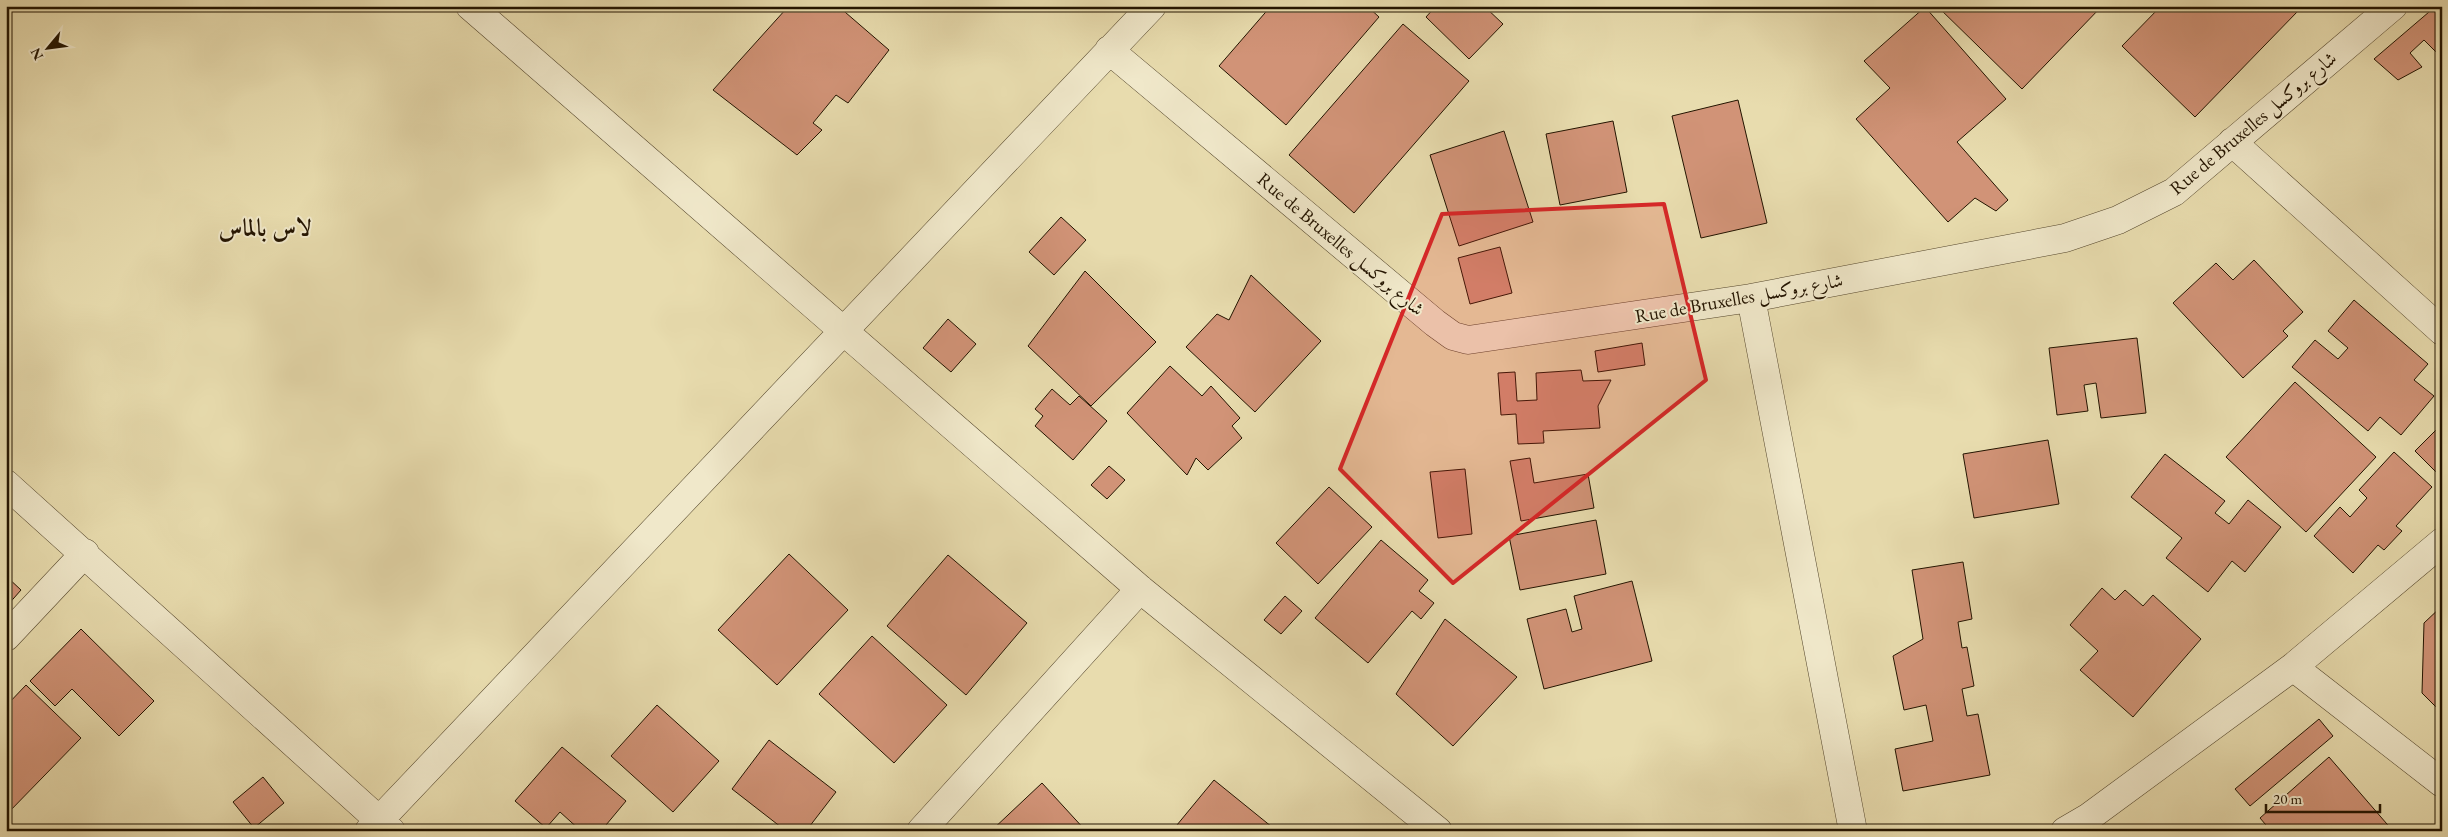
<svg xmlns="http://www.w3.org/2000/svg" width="2448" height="837" font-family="'EB Garamond',Amiri,serif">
  <rect width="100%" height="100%" fill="#e8dcae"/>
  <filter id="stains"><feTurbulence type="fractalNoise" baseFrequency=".004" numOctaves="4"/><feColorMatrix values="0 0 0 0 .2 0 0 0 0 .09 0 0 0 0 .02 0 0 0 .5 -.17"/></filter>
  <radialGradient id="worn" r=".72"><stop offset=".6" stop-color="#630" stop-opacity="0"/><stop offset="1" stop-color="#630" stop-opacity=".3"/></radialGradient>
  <path fill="#d19377" stroke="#231400" d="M783 6H838L889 50 848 103 836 95 813 123 822 130 797 155 713 90 786 9Z
    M1271 6H1367L1379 17 1286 125 1219 66Z
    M1436 6H1484L1503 24 1469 59 1426 17Z
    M1937 6H2102L2022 89Z
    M2161 6H2293L2298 11 2195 117 2122 46Z
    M2436 6H2442V54L2440 56 2424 40 2410 53 2422 67 2398 80 2374 59Z
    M1925 7 2006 99 1957 142 2008 200 1996 211 1975 198 1948 222 1856 119 1890 88 1864 61Z
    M1403 24 1469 81 1354 213 1289 155Z
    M1738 100 1767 223 1701 238 1672 116Z
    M1613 121 1627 192 1560 205 1546 134Z
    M1504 131 1533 222 1459 246 1430 155Z
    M1061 217 1086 240 1054 275 1029 252Z
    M1500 247 1512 293 1470 304 1458 258Z
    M2254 260 2303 312 2283 331 2288 336 2243 378 2173 303 2216 263 2233 280Z
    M1085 271 1156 342 1091 406 1028 346Z
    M1251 275 1321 341 1255 412 1186 347 1217 314 1229 320Z
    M2354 300 2428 364 2414 380 2434 396 2401 435 2380 417 2368 431 2292 367 2315 340 2338 359 2348 348 2328 331Z
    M948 319 976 344 951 372 923 348Z
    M2137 338 2146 413 2101 418 2096 383 2084 385 2088 411 2057 415 2049 348Z
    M1642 343 1645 365 1598 372 1595 351Z
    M1170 366 1202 396 1211 386 1240 418 1232 426 1242 438 1208 470 1196 458 1187 475 1127 413Z
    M1581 370 1583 381 1611 380 1598 406 1600 428 1543 431 1544 443 1518 444 1516 414 1501 415 1498 373 1515 372 1517 401 1537 400 1536 373Z
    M2295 382 2376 457 2306 532 2226 457Z
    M1052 389 1070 405 1079 396 1107 421 1073 460 1035 426 1043 416 1035 409Z
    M2442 424V478L2415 451Z
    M2048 440 2059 504 1974 518 1963 454Z
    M2394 452 2432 487 2396 526 2402 531 2384 550 2378 545 2353 573 2314 536 2340 507 2350 517 2367 498 2359 490Z
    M2165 454 2225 501 2215 513 2229 524 2248 500 2281 527 2245 572 2232 561 2208 592 2166 558 2182 538 2131 497Z
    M1530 458 1534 483 1588 474 1594 508 1521 521 1510 461Z
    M1109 466 1125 480 1107 499 1091 485Z
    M1465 469 1472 534 1438 538 1430 472Z
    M1329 487 1372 527 1318 584 1276 543Z
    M1596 520 1606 574 1520 590 1509 536Z
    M1381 540 1428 580 1419 591 1434 603 1421 619 1412 611 1368 663 1315 618Z
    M789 554 848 610 777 685 718 630Z
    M948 555 1027 623 966 695 887 626Z
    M1963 562 1972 619 1958 622 1962 648 1967 647 1974 686 1962 689 1967 716 1978 714 1990 775 1903 791 1895 749 1933 741 1926 705 1904 710 1893 656 1923 639 1912 570Z
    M6 576 21 590 6 607Z
    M1632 581 1652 661 1544 689 1527 619 1566 609 1572 632 1582 629 1574 596Z
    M2102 588 2115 600 2125 590 2143 606 2153 595 2201 639 2133 717 2080 670 2098 651 2070 625Z
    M1285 596 1302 611 1281 634 1264 620Z
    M2442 606V713L2422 693 2424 623Z
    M1445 619 1517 677 1453 746 1396 694Z
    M81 629 154 701 119 736 72 689 55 706 30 681Z
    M872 636 947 705 894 763 819 694Z
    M26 685 81 738 6 815V706Z
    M657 705 719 761 673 812 611 756Z
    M2319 719 2333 736 2250 806 2235 789Z
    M769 740 836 792 806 831H786L732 789Z
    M562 747 626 801 601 831H581L560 812 546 828 515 801Z
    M2329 757 2393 831H2271L2260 818Z
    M263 777 284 803 254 828 233 802Z
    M1214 780 1272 827 1268 831H1172Z
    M1042 783 1086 831H991Z"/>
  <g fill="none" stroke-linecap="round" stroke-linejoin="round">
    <g stroke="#54462c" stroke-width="29">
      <path id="minor" d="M470 6 1140 589 1438 831
        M1109 50 1435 323 1453 336 1468 340 1751 298 2065 238 2118 220 2174 192 2393 6
        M2232 142 2442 331
        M1751 298 1853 831
        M6 484 391 831
        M6 637 85 553
        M2293 667 2442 783
        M369 831 1152 6
        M921 831 1140 589
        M2065 831 2089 817 2293 667 2442 542"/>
    </g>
    <use href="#minor" stroke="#f0e8ca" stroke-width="28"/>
  </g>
  <path fill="#d62828" fill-opacity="0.2" stroke="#d62828" stroke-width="4" stroke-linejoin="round" d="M1664 204 1706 380 1453 583 1340 469 1442 214Z"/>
  <g text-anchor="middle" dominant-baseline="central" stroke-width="4" stroke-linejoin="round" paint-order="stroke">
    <g font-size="19" fill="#231400" stroke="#f0e8ca">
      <text transform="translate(2253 123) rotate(-40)">Rue de Bruxelles شارع بروكسل</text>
      <text transform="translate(1341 244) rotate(40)">Rue de Bruxelles شارع بروكسل</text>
      <text transform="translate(1739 298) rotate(-10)">Rue de Bruxelles شارع بروكسل</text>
    </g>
    <g font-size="24" font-weight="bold" fill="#231400" stroke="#f0e8ca">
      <text x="265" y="227">لاس بالماس</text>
    </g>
  </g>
  <rect width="2448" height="837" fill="none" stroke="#e8dcae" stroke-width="25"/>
  <rect x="8" y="8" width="2433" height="822" fill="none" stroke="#231400" stroke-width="2.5"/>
  <rect x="12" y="12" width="2423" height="812" fill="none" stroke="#231400"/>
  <g transform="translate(48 48) rotate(241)" stroke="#f0e8ca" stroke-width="4" paint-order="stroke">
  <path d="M0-4L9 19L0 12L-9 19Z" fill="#231400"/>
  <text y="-8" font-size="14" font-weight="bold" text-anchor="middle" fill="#231400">N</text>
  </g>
  <path d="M2266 804v8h114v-8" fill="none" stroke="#231400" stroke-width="2.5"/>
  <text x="2273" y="804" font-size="15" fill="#231400" stroke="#f0e8ca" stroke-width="4" paint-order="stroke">20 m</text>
  <rect width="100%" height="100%" filter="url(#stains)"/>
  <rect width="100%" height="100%" fill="url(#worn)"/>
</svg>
